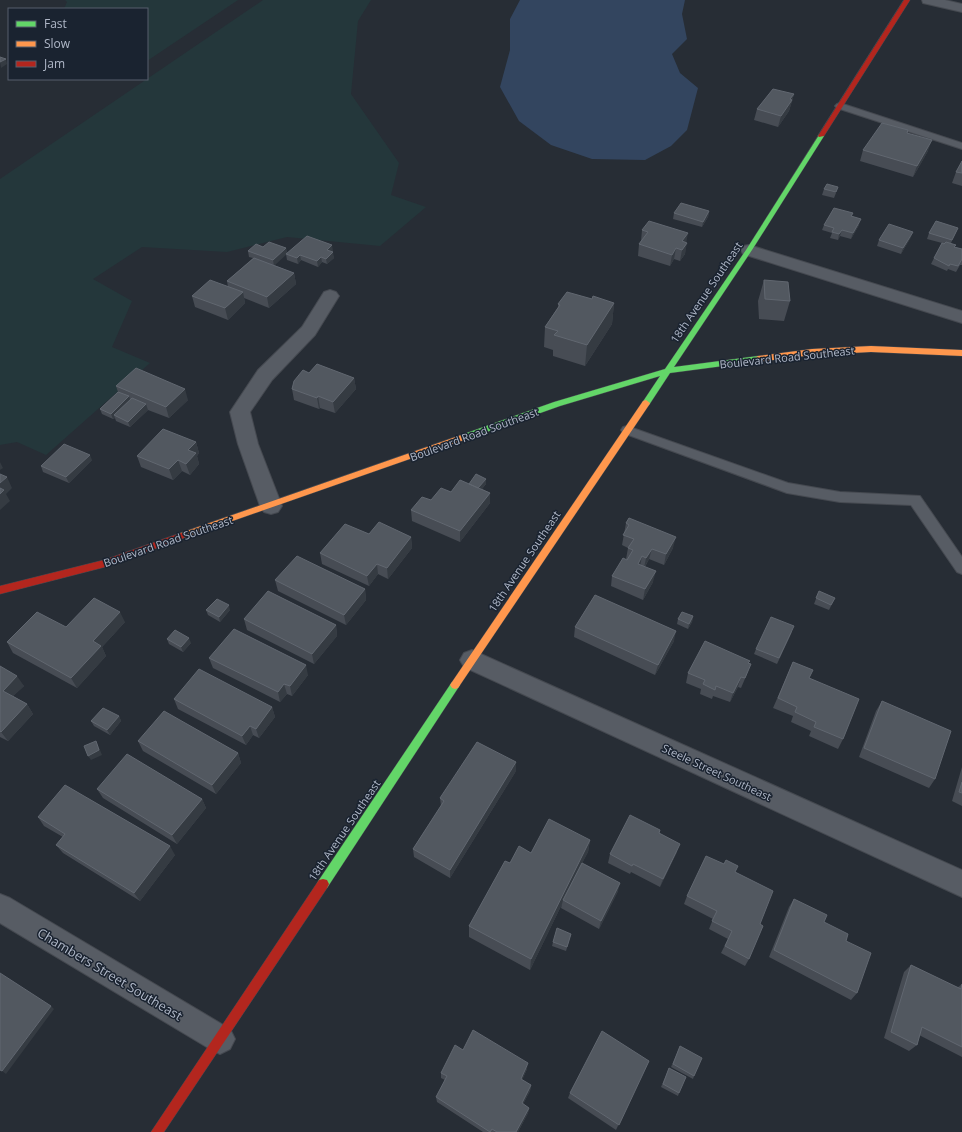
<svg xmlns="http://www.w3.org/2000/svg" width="962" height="1132" font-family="'Open Sans',sans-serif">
  <rect width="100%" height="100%" fill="#272d35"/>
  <path fill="#24373b" d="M65 0H238L147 61V9H64L67 2Z
    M263 0H371L358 21 351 94 399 163 391 195 426 207 380 246 287 237 227 252 142 247 93 279 132 301 112 347 150 363 46 455 17 442 0 445V179Z"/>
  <path fill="#33455f" d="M520 0H685L682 14 687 39 672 54 680 73 698 88 687 130 671 146 645 160 592 159 551 145 519 121 500 87 510 50V19Z"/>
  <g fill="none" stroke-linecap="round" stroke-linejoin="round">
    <g stroke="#454950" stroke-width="2">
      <path id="lane" d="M840 103 962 143V149L837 108 835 106 837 104Z
        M627 426 788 483 840 492 920 496 962 557V574L957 572 911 505 840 502 787 493 623 433 621 430 623 427Z"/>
    </g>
    <g stroke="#454950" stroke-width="2">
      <path id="street" d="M922 0H945L962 4V12L923 3Z
        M749 245 962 311V323L743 254 741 250 743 246Z
        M330 290 336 292 339 296 315 335 272 380 250 412 258 444 282 506 278 512 271 514 264 512 260 506 238 444 230 412 258 370 302 327 324 292Z
        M472 650 962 870V897L464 667 460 660 464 653Z
        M0 894 10 898 230 1029 235 1039 230 1049 220 1054 210 1049 0 923Z"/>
    </g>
    <g stroke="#454950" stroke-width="1">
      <path id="fast" d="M819 135 824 136 752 250 674 367 758 356 761 357V361L670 373 649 405 646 406 642 403 660 376 560 406 467 439H461L460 437 461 435 554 402 665 369 746 250Z
        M455 681 458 682 460 685 458 688 327 888 323 889 319 888 317 884 319 880 452 682Z"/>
    </g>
    <g stroke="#454950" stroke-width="1">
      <path id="slow" d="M871 346 962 350V356L871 352 812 355 758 362 754 359 758 356 812 349Z
        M646 400 650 403 649 405 458 688 455 689 452 688 450 685 452 682 643 401Z
        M464 434 467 435 468 437 467 439 184 538H178L177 536 178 534Z"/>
    </g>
    <g stroke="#454950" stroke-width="1">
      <path id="jam" d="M904 0H910L824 136 819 137 818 136Z
        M181 533 184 534 185 536 184 538 105 567 0 594V586L104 560Z
        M323 879 327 880 329 884 327 888 164 1132H151L319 880Z"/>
    </g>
    <use href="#lane" fill="#575c64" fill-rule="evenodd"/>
    <use href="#street" fill="#575c64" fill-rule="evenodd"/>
    <use href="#fast" fill="#63d668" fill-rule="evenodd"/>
    <use href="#slow" fill="#ff974d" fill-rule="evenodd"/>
    <use href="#jam" fill="#b3261e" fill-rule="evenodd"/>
  </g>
  <path fill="#474c54" d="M794 94 789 111 778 127 754 120 757 109Z
    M908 130 907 133 928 151 913 177 860 161 863 150Z
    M962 161V186L952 183 956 172Z
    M827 184 836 193 834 198 822 195 824 189Z
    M709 211 708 217 702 227 673 219 674 213Z
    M853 213 852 216 859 225 851 239 840 236 838 240 830 238 832 233 822 230 824 225Z
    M958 228 951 243 954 247 962 249V265H960L956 272 948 269 947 271 931 264 934 258 942 243 927 239 929 233Z
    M642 230 686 243 685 254 680 261 674 259 670 266 638 256 639 244 641 241Z
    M911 237 901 254 877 246 879 240Z
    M263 247 286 248 287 254 333 251 332 252 334 258 327 264 322 262 318 267 301 260 298 264 287 260 286 254 274 265 294 273 296 284 269 308 244 298 245 303 228 320 195 307 192 296 228 287 227 281 253 258 249 257 248 251Z
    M764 280 790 301 784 321 759 319 758 301Z
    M592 299 614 303 612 324 585 366 553 356V350L544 347 545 327 558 307V304Z
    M309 373 354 378 356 389 335 413 320 408 319 409 294 400 292 389Z
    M116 386 188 400 169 418 148 410 130 427 116 421 115 418 113 419 102 414 100 409 118 392Z
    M196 442 199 453 197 456 199 464 190 475 182 471 173 480 141 467 137 456Z
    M92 460 69 483 43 472 41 466Z
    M469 484H486L482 489 490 493V503L460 542 412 521 411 510Z
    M629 518 673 548 664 565 649 559 645 567 653 582 643 600 611 586 612 576 628 559H626L628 548 622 545 626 523Z
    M369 534 411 537 412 548 388 579 378 574 369 586 322 564 320 553Z
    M275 580 365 589 366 600 346 625 278 591Z
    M819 591 835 598 829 610 814 604Z
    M206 610H230L220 622 208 615Z
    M693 616 692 622 688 629 677 624 678 619Z
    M244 619 336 625 337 636 314 664 247 630Z
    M125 622 102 647 106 656 77 688 13 653 7 642 66 627Z
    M575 627 674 641 655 675 574 637Z
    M792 632 777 664 754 654 756 649Z
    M167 639 191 643 183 652 169 644Z
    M209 658 308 675 292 696 287 694 280 702 213 668Z
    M793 662 809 678 843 739 838 749 809 736 811 731 791 722 793 716 773 708Z
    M749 663 747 674 741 688 738 687 730 702 713 696 712 699 700 694 701 689 686 683 688 673Z
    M0 666 24 686 13 696 27 704 33 714 8 741 0 737Z
    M174 699 272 707 275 717 259 738 253 735 246 745 178 709Z
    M882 701 935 779 929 788 859 757 876 711Z
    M119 716 121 721 110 735 94 726 91 721Z
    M138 741 238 753 241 763 216 794 143 751Z
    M962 767V806L952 801Z
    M516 771 450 878 414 857 413 849 441 806 440 798Z
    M97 789 202 799 206 808 177 844 103 798Z
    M38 817 175 855 140 901 63 853 56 845 63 837 44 826Z
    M659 833 677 852 660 887 631 872 630 874 608 863 610 854Z
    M590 840 588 852 582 863 618 891 599 929 561 908 562 904 530 970 469 937V926L510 863 531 853Z
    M724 864 735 872 760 924 749 959 745 966 721 953 728 939 709 929 713 919 684 904 687 896Z
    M794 899 824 922 846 941 857 993 851 1000 769 957 789 907Z
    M571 934 566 951 552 946 553 942Z
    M911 965 957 988 962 984V1057L919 1035 917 1045 909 1051 884 1038 904 972Z
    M680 1046 694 1076 693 1079 671 1067Z
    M463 1050 527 1069 522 1080 531 1085 530 1091 523 1104 529 1108 528 1113 518 1132H483L437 1102 436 1097 445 1080 441 1078V1073Z
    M649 1061 616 1130 568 1098 570 1093Z
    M669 1068 679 1093 678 1096 661 1087Z"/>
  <path fill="#353b42" d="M6 59 7 64 1 68 0 62Z
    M794 94 789 111 778 127 781 116 790 99Z
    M932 140 928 151 913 177 917 166Z
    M709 211 708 217 702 227 703 222Z
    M861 219 859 225 851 239 853 233Z
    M842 230 840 236 838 240 839 234Z
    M913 232 911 237 901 254 903 248Z
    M688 233 686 244 682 241Z
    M687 243 685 254 680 261 682 250Z
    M332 245 333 251 328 256 327 250Z
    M286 248 287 254 274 266 273 260Z
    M676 248 674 259 670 266 672 255Z
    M333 252 334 258 327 264 326 259Z
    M300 255 301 260 298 264 297 258Z
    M321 257 322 262 318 267 317 261Z
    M294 273 296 284 269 308 267 297Z
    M243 292 245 303 228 320 225 308Z
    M614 303 612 324 585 366 587 345Z
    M354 378 356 389 335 413 333 402Z
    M185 389 188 400 169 418 166 407Z
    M129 396 131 402 114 415 115 418 113 419 111 414Z
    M318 396 320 408 319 409 317 398Z
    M146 404 148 410 130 427 128 422Z
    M196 442 199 453 197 456 199 464 190 475 186 464 188 450Z
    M90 455 92 460 69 483 66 477Z
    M178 460 182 471 173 480 169 469Z
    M0 462 3 468 0 470Z
    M7 477 12 488 6 494 10 501 0 510V483Z
    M486 479V484L478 493V488Z
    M490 493V503L460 542V531Z
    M411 537 412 548 388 579 387 568Z
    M676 537 673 548 664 565 666 554Z
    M652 549 649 559 644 568 646 558Z
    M642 556 640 567 638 564Z
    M377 564 378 574 369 586 367 576Z
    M656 571 653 582 643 600 645 589Z
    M365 589 366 600 346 625 344 615Z
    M229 605 230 610 220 622 219 617Z
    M120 612 125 622 102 647 106 656 77 688 71 678 93 641Z
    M693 616 692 622 688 629 689 624Z
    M336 625 337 636 314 664 312 654Z
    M676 631 674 641 655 675 658 665Z
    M189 638 191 643 183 652 181 647Z
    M306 665 308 675 292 696 290 686Z
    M17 676 24 686 9 700 3 691Z
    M741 677 738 687 730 702 733 693Z
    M284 684 287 694 280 702 278 692Z
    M27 704 33 714 8 741 1 732Z
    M272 707 275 717 259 738 256 729Z
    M119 716 121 721 110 735 107 730Z
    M250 726 253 735 246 745 242 736Z
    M96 741 98 745 102 755 91 760 88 756Z
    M238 753 241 763 216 794 212 785Z
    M516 762V771L450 878V870Z
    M202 799 206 808 177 844 172 835Z
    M590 840 588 852 563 901V900L562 904 530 970 531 959Z
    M680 844 677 852 660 887 663 879Z
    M170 846 175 855 140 901 134 893Z
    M620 883 618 891 599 929 601 921Z
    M51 1006 54 1009 6 1074 2 1071Z
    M528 1063 527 1069 520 1085 521 1079Z
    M531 1085 530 1091 521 1108 522 1103Z
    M529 1108 528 1113 518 1132H516Z"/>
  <path fill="#525860" stroke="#616770" d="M0 57 6 59 0 62Z
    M773 89 794 94 790 99 792 100 781 116 757 109Z
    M882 123 908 130 907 133 932 140 917 166 863 150Z
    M962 161V173L956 172Z
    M827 184 838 187 836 192 824 189Z
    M681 203 709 211 703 222 674 213Z
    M834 208 853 213 851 216 861 219 853 233 842 230 839 234 832 232 834 228 824 225Z
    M649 221 688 233 682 241 687 243 682 250 676 248 672 255 639 244 648 232 642 230Z
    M936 221 958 228 952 240 929 233Z
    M889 224 913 232 903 248 879 240Z
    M307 236 332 245 327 250 333 252 326 259 321 257 317 261 300 255 297 258 286 254Z
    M269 242 286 248 273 260 248 251 256 244 263 247Z
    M946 242 956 245 954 247 962 249V259L958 266 950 264 949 266 934 258 942 243 944 244Z
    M254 258 294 273 267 297 227 281Z
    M210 280 243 292 225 308 192 296Z
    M764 280 788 282 790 301 765 299Z
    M567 292 592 299 593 296 614 303 587 345 554 335 558 331 545 327 560 305 558 304Z
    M317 364 354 378 333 402 318 396 317 398 292 389 294 381 303 370 309 373Z
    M136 368 185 389 166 407 116 386Z
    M118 392 129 396 111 414 100 409Z
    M132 398 146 404 128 422 114 415Z
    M163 429 196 442 188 450 196 453 186 464 178 460 169 469 137 456Z
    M64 444 90 455 66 477 41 466Z
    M0 474 7 477 0 483Z
    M476 474 486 479 478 488 469 484Z
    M460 480 490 493 460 531 411 510 422 497 431 500 441 488 451 492Z
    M0 488 4 490 0 494Z
    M629 518 676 537 666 554 652 549 646 558 642 556 638 564 656 571 645 589 612 576 623 558 627 560 633 550 628 548 634 539 623 535 629 525 626 523Z
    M379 522 411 537 387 568 377 564 367 576 320 553 345 524 369 534Z
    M297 556 365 589 344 615 275 580Z
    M268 591 336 625 312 654 244 619Z
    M819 591 835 598 831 605 816 598Z
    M595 595 676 631 658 665 575 627Z
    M94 598 120 612 93 641 101 646 71 678 7 642 37 612 66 627Z
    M217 599 229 605 219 617 206 610Z
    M682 612 693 616 689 624 678 619Z
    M771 617 794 626 779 658 756 649Z
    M234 629 306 665 290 686 284 684 278 692 209 658Z
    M175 630 189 638 181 647 167 639Z
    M705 641 750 661 748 663 751 664 745 678 741 677 733 693 716 686 715 690 703 684 705 680 688 673Z
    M793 662 813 670 809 678 859 699 843 739 814 727 816 722 795 712 797 707 778 698Z
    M0 666 17 676 3 691 27 704 1 732 0 731Z
    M199 669 272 707 256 729 250 726 242 736 174 699Z
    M882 701 951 731 935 779 864 748Z
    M103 708 119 716 107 730 91 721Z
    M164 711 238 753 212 785 138 741Z
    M96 741 99 750 88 756 84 746Z
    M477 742 516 762 450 870 413 849 444 801 440 798Z
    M127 754 202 799 172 835 97 789Z
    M962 782V793L959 792Z
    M65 785 170 846 134 893 56 845 65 834 38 817Z
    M630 815 660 830 659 833 680 844 663 879 633 864 632 866 610 854Z
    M549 819 590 840 531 959 469 926 505 861 510 863 519 846 531 853Z
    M706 856 724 864 726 860 738 866 735 872 773 891 760 924 763 926 749 959 725 946 732 931 712 921 717 911 687 896Z
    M582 863 620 883 601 921 563 900Z
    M794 899 827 915 824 922 848 934 846 941 871 953 857 993 774 950Z
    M557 928 571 934 567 947 553 942Z
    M911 965 961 989 962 984V1047L922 1027 917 1045 891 1032Z
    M0 973 51 1006 2 1071 0 1070Z
    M473 1030 528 1063 521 1079 531 1085 522 1103 529 1108 516 1132H497L492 1129 490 1132 436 1097 447 1076 441 1073 455 1045 463 1050Z
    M602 1031 649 1061 619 1125 570 1093Z
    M680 1046 702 1058 694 1076 673 1064Z
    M669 1068 686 1077 679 1093 663 1084Z"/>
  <g text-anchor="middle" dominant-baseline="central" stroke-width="3" stroke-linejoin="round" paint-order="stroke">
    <g font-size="11" fill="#b0b8c8" stroke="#1a2330">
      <text transform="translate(706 292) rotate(-56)">18th Avenue Southeast</text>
      <text transform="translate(787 357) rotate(-6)">Boulevard Road Southeast</text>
      <text transform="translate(474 434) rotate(-20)">Boulevard Road Southeast</text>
      <text transform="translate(168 541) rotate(-19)">Boulevard Road Southeast</text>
      <text transform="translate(524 561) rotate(-56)">18th Avenue Southeast</text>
      <text transform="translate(717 772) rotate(25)">Steele Street Southeast</text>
      <text transform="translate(344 830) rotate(-56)">18th Avenue Southeast</text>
    </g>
    <g font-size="13" fill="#b0b8c8" stroke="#1a2330">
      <text transform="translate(110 974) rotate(31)">Chambers Street Southeast</text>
    </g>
  </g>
  <rect x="8" y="8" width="140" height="72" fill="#1a2330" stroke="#565f6d"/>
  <rect x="16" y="21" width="20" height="6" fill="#63d668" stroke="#565f6d"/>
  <text x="44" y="28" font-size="12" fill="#b0b8c8">Fast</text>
  <rect x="16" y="41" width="20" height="6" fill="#ff974d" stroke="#565f6d"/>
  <text x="44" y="48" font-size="12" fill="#b0b8c8">Slow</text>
  <rect x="16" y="61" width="20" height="6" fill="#b3261e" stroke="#565f6d"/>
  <text x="44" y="68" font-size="12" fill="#b0b8c8">Jam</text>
</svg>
